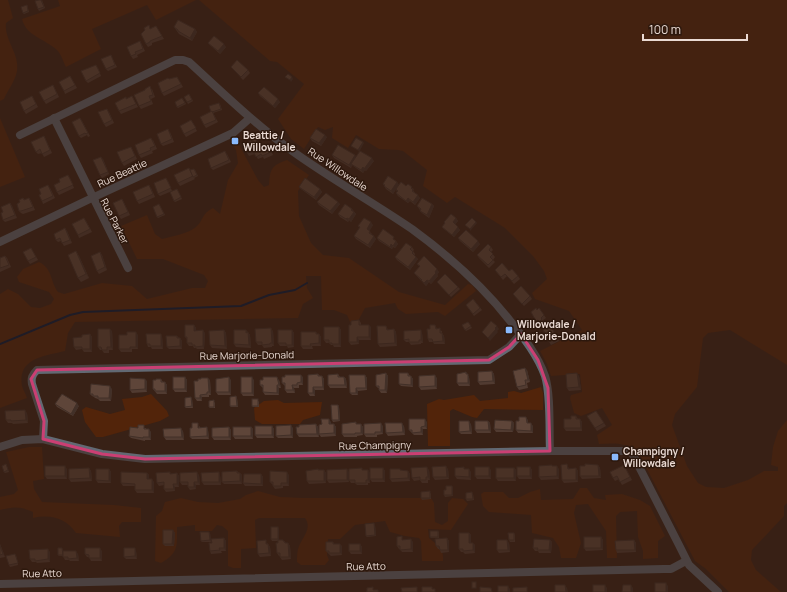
<svg xmlns="http://www.w3.org/2000/svg" width="787" height="592" font-family="Manrope,sans-serif">
	<style>
		.green { fill: #52240a }
		.lines { fill: none; stroke-linecap: round; stroke-linejoin: round }
		.stream { stroke: #00173b; stroke-width: 2 }
		.minor { stroke: #626973; stroke-width: 8 }
		.wall { fill: #513b31 }
		.shaded-wall { fill: #423028 }
		.building { fill: #5e4539; stroke: #423028 }
		.marked { fill: none; stroke: #ca3f73; stroke-width: 3; stroke-linejoin: round }
		.poi-dot { fill: #8abafc; stroke: #2d180d; stroke-width: 1.5 }
		.labels { text-anchor: middle; stroke-width: 3; stroke-linejoin: round; paint-order: stroke }
		.poi-label { font-size: 10px; font-weight: bold; fill: #eadad3; stroke: #2d180d; text-anchor: start }
		.street-label { font-size: 10px; fill: #eadad3; stroke: #2d180d }
	</style>
	<rect width="100%" height="100%" fill="#382116"/>
	<!-- green -->
	<g class="green">
		<path d="M0,0H8L13,18L6,23C4,40 20,54 17,71C15,82 8,89 4,99L0,101Z"/>
		<path d="M58,0H196L156,20L147,5L92,29L101,49L66,67C63,61 61,54 57,50C45,39 26,36 22,19L60,6Z"/>
		<path d="M199,0H787V365L730,330L708,333L703,338L697,387L675,414L672,425L687,466L698,483L706,487L724,488L748,480L764,471H778V467L771,465L773,447L778,431L787,420V503L784,506V516L752,550L751,560L756,570L781,592H729L706,569L695,561L638,452C626,442 613,443 599,444L597,435L612,425L602,408L581,416L574,413L570,398L571,395L582,392L580,374L551,376L547,364L540,351L582,330L569,311L535,299L532,293L547,279L544,271L533,256L505,228L455,197L447,203L423,186L427,170L403,151L398,150L379,149L356,135L348,148L332,138L333,127L325,130L318,127L304,149L291,139L278,119L304,84L277,62L270,61Z"/>
		<path d="M0,118L25,177L0,187Z"/>
		<path d="M236,139L258,180L264,187L269,185C270,170 271,165 287,160L309,175L298,191L299,216L311,243L323,255L349,258L399,292L445,305L468,284L472,285L476,291L445,316L438,312L406,314L398,309L395,303L365,308L358,321L350,322L347,315L334,310H322L321,276H306L307,288L313,298L303,304L298,318L75,322L68,333L65,351C45,356 17,358 22,386C23,390 26,394 27,398L0,408V294L8,289L18,294L31,307L40,308L51,304L54,299L49,292L19,282L17,277L23,269L39,262C53,269 50,281 58,292L64,294L102,283L132,286L147,299L192,288H205L208,281L204,275L163,259H137L121,226L147,215L155,234L162,239C173,236 187,234 196,227C204,220 201,214 213,208L220,214L228,180L238,163L236,150L231,142Z"/>
		<path d="M541,387L543,393V410L484,409L477,418L472,417L453,409L450,411V446H428L427,404L439,399L444,400L474,395L480,401L508,398V392L514,391L521,393Z"/>
		<path d="M151,394L167,411L169,416L160,421L103,437H96L85,422L82,410L86,407L110,414L125,410L122,399L142,397Z"/>
		<path d="M278,400L284,403L322,402L320,415L303,420L300,424H262L255,420L254,408L264,401Z"/>
		<path d="M29,447H42L44,479L33,481L34,489L42,502L114,505L141,508V522H122L119,526L120,537L76,533C66,518 50,514 33,518V512C19,506 14,507 0,510V497L14,494L18,490L6,452Z"/>
		<path d="M580,488H587L594,498L606,500L605,495L622,494L640,500L650,506L665,536L658,541V558L643,559V551L638,537L637,511L620,512L616,516L617,558H607L606,531L588,504L576,505L574,513L581,543L576,558H561L559,547L553,538L532,533L531,515L489,512L483,506L481,494L484,492H503L509,498H518L530,492L540,489L541,500L573,499Z"/>
		<path d="M258,491L280,497L303,498H431L434,503L435,522L442,525L448,521V503L452,498L463,499L468,504L451,530L428,529L429,538C438,546 444,548 443,561H422L421,541L419,538L405,536L390,532L385,521L355,525L340,539H328L327,555L329,560L325,565H301L297,562C297,558 297,553 298,549C301,538 313,529 305,518H259L255,520L256,548L241,549V568H233L228,566V531L222,526L217,525L212,531H195V525L177,527C177,545 179,553 161,563L155,561L156,516L162,511L165,502L181,498L198,502L218,503L240,499L246,495Z"/>
	</g>
	<g class="lines">
		<!-- stream -->
		<path class="stream" d="M0,344L70,315L83,312L241,306L269,295L295,290L307,283"/>
		<!-- minor -->
		<g class="minor">
			<path d="M54,118L128,268"/>
			<path d="M20,135L175,60H183L189,62C224,94 257,126 295,153C333,180 374,203 412,229C449,256 483,286 511,322C524,338 538,356 545,376C551,395 549,430 550,451"/>
			<path d="M0,242L92,198L233,133L250,118"/>
			<path d="M43,439L44,421L32,384C31,378 32,375 37,370L489,360L509,347L521,334"/>
			<path d="M0,447L22,440L43,439L102,454L145,459L550,451H631L679,545L689,565L718,592"/>
			<path d="M0,584L664,569H671L686,561"/>
		</g>
	</g>
	<!-- wall -->
	<g class="wall">
		<path d="M42,0L45,8L39,11L38,9Z"/>
		<path d="M27,5L29,12L24,14L23,13Z"/>
		<path d="M156,26L164,39L152,43V45L148,47L146,44L151,28Z"/>
		<path d="M174,27L195,29L197,32L192,41L179,34Z"/>
		<path d="M140,41L145,51L137,55L138,57L133,59L131,56Z"/>
		<path d="M208,43L226,47L220,54L210,45Z"/>
		<path d="M112,58L117,67L108,71L106,69Z"/>
		<path d="M231,67L248,70L250,73L243,80L233,69Z"/>
		<path d="M98,68L101,76L88,83L86,81Z"/>
		<path d="M70,76L77,88L65,94L64,91Z"/>
		<path d="M177,77L183,87L164,96L162,93L169,79Z"/>
		<path d="M53,85L59,97L46,104L44,101Z"/>
		<path d="M152,89L155,97L151,99L153,104L141,109L139,106Z"/>
		<path d="M258,93L280,102L275,108L260,96Z"/>
		<path d="M32,96L38,107L26,114L24,111Z"/>
		<path d="M132,96L138,107L121,114L119,111Z"/>
		<path d="M190,96L193,101L188,104L187,102Z"/>
		<path d="M183,99L186,104L178,108L177,107Z"/>
		<path d="M220,104L222,110L213,113L218,122L206,128L204,125L211,112Z"/>
		<path d="M109,112L114,123L106,127L104,124Z"/>
		<path d="M191,120L197,131L186,137L184,134Z"/>
		<path d="M82,121L90,136L88,137L87,135L81,138L79,136Z"/>
		<path d="M170,132L174,142L163,146L161,144Z"/>
		<path d="M44,136L52,153L44,157L42,153L38,154L36,152Z"/>
		<path d="M327,137L321,146L312,141L310,138Z"/>
		<path d="M255,138L260,147H269L273,155L264,159L263,157L258,159L255,154L249,156L247,153Z"/>
		<path d="M153,140L157,149L152,151L153,153L141,158L139,155Z"/>
		<path d="M131,147L137,159L124,166L122,163Z"/>
		<path d="M227,154L231,162L213,170L211,168Z"/>
		<path d="M332,155H355L356,157L374,161L366,171L365,170L363,173L352,165L351,168L334,158Z"/>
		<path d="M103,159L109,174L102,178L100,175Z"/>
		<path d="M191,170H195L198,176L194,178L195,179L180,186L178,183Z"/>
		<path d="M70,178L74,188L59,195L57,192L60,182Z"/>
		<path d="M168,181L172,191L160,196L158,194Z"/>
		<path d="M397,182L399,185L406,186L414,189L413,190L415,193L420,198L415,205L410,201L408,203L398,196L396,193L397,192L396,189L393,194L386,189L383,184Z"/>
		<path d="M299,187L320,189L322,192L316,200L301,189Z"/>
		<path d="M50,188L55,198L43,204L42,201L41,194Z"/>
		<path d="M151,188L155,197L139,204L137,201Z"/>
		<path d="M177,189L182,199L175,202L174,201Z"/>
		<path d="M23,198L25,200L29,198L31,201L35,210L23,214L21,213L19,211L20,202Z"/>
		<path d="M122,199L130,215L121,219L119,216Z"/>
		<path d="M317,202L340,204L332,214L319,205Z"/>
		<path d="M10,203L12,206L17,218L5,222L3,220V212Z"/>
		<path d="M432,204L434,206L429,218L422,213L420,211V210L417,206Z"/>
		<path d="M160,206L165,215L158,218L157,217Z"/>
		<path d="M352,209L356,214L351,222L349,220L348,222L340,217L338,214Z"/>
		<path d="M456,218L458,221L455,224L460,230L454,237L444,229L442,227L445,223L444,222Z"/>
		<path d="M86,221L92,232L79,238L78,235Z"/>
		<path d="M373,225L369,231L372,234V235L376,239L370,248L356,239L354,236L360,228L358,226Z"/>
		<path d="M67,231L72,243L64,246L61,241L58,242L56,240Z"/>
		<path d="M377,238L396,240V241L398,244L395,248L393,247L392,249L379,241Z"/>
		<path d="M458,238L480,244L473,252L460,241Z"/>
		<path d="M412,247L414,250L413,251L415,254L414,256L418,259L410,270L397,260L395,257Z"/>
		<path d="M491,247L493,250L491,252L495,257L493,260L495,262L489,268L479,258L477,255Z"/>
		<path d="M31,248L38,260L30,264L28,261Z"/>
		<path d="M76,251L79,256L89,278L81,282L78,278Z"/>
		<path d="M100,252L102,255L107,270L99,274L97,271Z"/>
		<path d="M5,256L7,258L11,267L0,272V258Z"/>
		<path d="M417,264L439,272L437,275L438,276L431,284L429,282L426,286L414,273L420,267Z"/>
		<path d="M495,270L509,271L518,276L520,279L514,284L507,276L503,280Z"/>
		<path d="M437,282L458,287L460,289L451,297Z"/>
		<path d="M513,294L530,296L532,299L524,306Z"/>
		<path d="M473,299L482,310L474,316L466,305Z"/>
		<path d="M539,308L546,318L543,320L544,322L541,324L540,322L538,324L536,321L537,310Z"/>
		<path d="M359,320L361,323V325L371,327V340H359V344L351,345L349,342L351,325Z"/>
		<path d="M468,322L472,328L466,331L462,325Z"/>
		<path d="M549,322L559,341L551,345L548,340L546,341L542,334L545,333Z"/>
		<path d="M194,325L196,328V331L205,333L204,349H197L196,348H194L193,346H189L187,343V339L185,337Z"/>
		<path d="M435,325L437,329L442,331V333L444,336L445,344H434L433,342H429L428,339L430,329Z"/>
		<path d="M386,326L388,330L394,329L396,332L397,346L380,347L378,344Z"/>
		<path d="M339,327L341,330V347H334L333,345H331L329,343H326L324,340Z"/>
		<path d="M224,330L226,333L227,349L212,348L210,345Z"/>
		<path d="M246,330L250,335L251,348L236,347L234,344Z"/>
		<path d="M292,330L294,333V347L288,348L287,346H280L278,343Z"/>
		<path d="M112,331L113,350H109V353H104L102,350H100L98,347Z"/>
		<path d="M273,331L274,346H272V347L264,348L262,345H258L256,342Z"/>
		<path d="M316,332L317,334H319L321,337V346H312L313,349H303L301,346Z"/>
		<path d="M422,333L423,343H421V344L411,345L409,342H406L404,340Z"/>
		<path d="M90,334L92,337V352H84L82,349L76,350L74,347L82,337Z"/>
		<path d="M127,335H138V349H132V352H121L119,349Z"/>
		<path d="M162,336L163,349H152L151,347H148L147,344Z"/>
		<path d="M177,336L179,338H180L182,341V349H169L167,347Z"/>
		<path d="M527,370L530,382L527,383L528,388L519,390L517,387Z"/>
		<path d="M492,371L494,374L495,384L480,385L478,382Z"/>
		<path d="M466,372L469,377L470,386H459L457,383Z"/>
		<path d="M386,373L388,376L387,393H381L379,390V388H378L376,386Z"/>
		<path d="M408,373L410,376H411L413,379V387L401,386L399,384Z"/>
		<path d="M318,374L320,376H322L324,379V390H315V396H310L308,393Z"/>
		<path d="M338,374L340,377H344L346,379L347,388H330L328,385Z"/>
		<path d="M365,375L367,378V390L358,391V395H352L350,393Z"/>
		<path d="M579,376L581,390L569,391L567,388Z"/>
		<path d="M185,377L187,380V392H175L173,389Z"/>
		<path d="M303,377V385H299V388H294L295,393H287L285,390V386L282,383Z"/>
		<path d="M437,378V389L421,390L419,387Z"/>
		<path d="M161,379L163,382H165L167,385V394H157L153,389L156,380Z"/>
		<path d="M210,380L211,395H209V397H202V401H197L195,398Z"/>
		<path d="M231,380V395H218L216,392Z"/>
		<path d="M254,380V396H243L241,393Z"/>
		<path d="M279,380L281,388H279V395H265L263,392V388L260,385Z"/>
		<path d="M147,381V392L132,393L130,390Z"/>
		<path d="M112,389L111,401H100L98,399L95,398L94,397L92,396L90,394Z"/>
		<path d="M236,396L237,398L238,407H231L230,406Z"/>
		<path d="M192,399L193,408H186L185,407Z"/>
		<path d="M259,401V407H253L252,406Z"/>
		<path d="M215,402V408H210L209,407Z"/>
		<path d="M55,404L79,406L73,416L57,407Z"/>
		<path d="M338,405L339,406L340,421L333,422L332,420Z"/>
		<path d="M596,411L606,426L597,431L587,416Z"/>
		<path d="M27,413L28,423L13,424L12,423H8L6,420Z"/>
		<path d="M576,416L578,419H580L582,422V431H566L564,428L571,419Z"/>
		<path d="M528,420V423L533,426V433H518L516,430Z"/>
		<path d="M488,421L490,423L491,433H477L475,430Z"/>
		<path d="M512,421L514,423L513,432H496L494,429Z"/>
		<path d="M331,422V424H334L336,427V436L321,437L319,434L322,424Z"/>
		<path d="M427,422V429H423V435H414L409,430Z"/>
		<path d="M316,424L318,427L319,437H299L297,434L299,427Z"/>
		<path d="M361,424L363,427V435L357,436V437H344L342,434Z"/>
		<path d="M471,424L472,434H461L459,432Z"/>
		<path d="M200,426V428L208,430L209,439H192L190,437Z"/>
		<path d="M272,426L274,429V438H257L255,435Z"/>
		<path d="M383,426V434L377,435V437H366L364,434Z"/>
		<path d="M404,426L405,435L388,436L386,433Z"/>
		<path d="M229,427L231,430V440H214L212,437Z"/>
		<path d="M251,427L253,429V439H235L233,436Z"/>
		<path d="M138,428H146V429L151,432V440H145V441L131,438L129,436Z"/>
		<path d="M293,428V438H278L276,436Z"/>
		<path d="M183,431L184,440H166L164,437Z"/>
		<path d="M6,464L9,472L5,473L4,472Z"/>
		<path d="M598,465L600,468L601,478L582,479L580,476Z"/>
		<path d="M624,465L632,480L622,485L619,479L615,481L613,478Z"/>
		<path d="M530,467L532,470V479H519L517,476Z"/>
		<path d="M569,467V469L576,468L578,471V482L564,483L562,480Z"/>
		<path d="M89,468L91,471L92,481L71,482L69,479Z"/>
		<path d="M383,468L385,471V482H372L370,479Z"/>
		<path d="M514,468L516,470V481H498L496,478Z"/>
		<path d="M67,469V479H47L45,476Z"/>
		<path d="M109,469L111,472V483H98L96,480Z"/>
		<path d="M318,469L319,470H324L326,473V483L309,484L307,481Z"/>
		<path d="M448,469L449,479L435,480L433,477Z"/>
		<path d="M465,469L471,472V480L457,479L455,476Z"/>
		<path d="M559,469V479L541,480L539,477Z"/>
		<path d="M363,470H368L370,473V483H368V485H357L355,483H351L349,480Z"/>
		<path d="M401,470L408,471L410,474V481L392,482L390,479Z"/>
		<path d="M429,470L430,480H428V483H422L420,480L414,481L412,478Z"/>
		<path d="M491,470V479H477L475,476Z"/>
		<path d="M237,471L242,475V484H224L222,482Z"/>
		<path d="M349,472V482L329,483L327,480Z"/>
		<path d="M147,473L149,475V479L154,482V493H137L135,490V486H123L121,483Z"/>
		<path d="M177,473L179,476V487H175V491L166,492L164,489V485L159,486L157,483L171,474Z"/>
		<path d="M261,474L263,477V486H245L243,483Z"/>
		<path d="M199,475L200,485H196V489L190,490L188,487V485H182L180,482Z"/>
		<path d="M220,475L221,485H204L202,482Z"/>
		<path d="M289,475V486H283V488L275,489L273,486V485L270,482Z"/>
		<path d="M453,487V496L445,497L444,495L446,490Z"/>
		<path d="M431,493V499L422,500L421,498Z"/>
		<path d="M473,494L474,500L467,501L466,499Z"/>
		<path d="M375,525L376,536L367,537L366,536Z"/>
		<path d="M279,528V540L284,541L286,543H288L290,546L291,559L282,560L280,557V556H279L277,553L278,541H272L271,539Z"/>
		<path d="M173,530L175,533L174,546H165L163,544Z"/>
		<path d="M438,531L439,532V538H431L430,537Z"/>
		<path d="M210,533L211,542H202L201,541Z"/>
		<path d="M469,533L471,535V543L475,545V553L465,554L463,552H461L459,549Z"/>
		<path d="M514,533L515,535V542H510L509,540Z"/>
		<path d="M601,537L603,540V550L586,551L584,548Z"/>
		<path d="M224,538L226,541V551H221L222,553L211,554L210,551L212,543Z"/>
		<path d="M447,538L449,541V552L441,553L440,550L439,549H438L436,546Z"/>
		<path d="M404,540L413,542V552H402L400,549H399L397,546Z"/>
		<path d="M550,540L552,542L551,553H539L538,551H535L533,548Z"/>
		<path d="M634,540L636,543V552L617,553L616,550Z"/>
		<path d="M333,542L334,544L342,546V555L331,556L326,551Z"/>
		<path d="M267,543L268,544L270,547L271,556L260,557L258,554Z"/>
		<path d="M509,543L510,552L499,553L497,550Z"/>
		<path d="M0,544L5,557L0,558Z"/>
		<path d="M360,544L362,547V554H351L349,551Z"/>
		<path d="M63,549V551L78,554L79,561H70L69,560H65L63,556H59L58,555Z"/>
		<path d="M102,551V561H91L89,557H87L85,554Z"/>
		<path d="M136,551L137,559H126L124,557Z"/>
		<path d="M50,552V562L37,563L36,562H32L30,559Z"/>
		<path d="M16,555L18,565L10,567L9,565Z"/>
	</g>
	<!-- shaded-wall -->
	<g class="shaded-wall">
		<path d="M195,29L197,32L192,41L190,38Z"/>
		<path d="M224,44L226,47L220,54L218,51Z"/>
		<path d="M292,77L293,79L291,82L290,80Z"/>
		<path d="M278,99L280,102L275,108L273,106Z"/>
		<path d="M325,135L327,137L321,146L319,143Z"/>
		<path d="M363,142L364,143L359,152L358,150Z"/>
		<path d="M355,155L357,158L351,164L352,165L351,168L349,165Z"/>
		<path d="M101,157L103,159L109,174L108,172Z"/>
		<path d="M372,158L374,161L366,171L364,169Z"/>
		<path d="M363,167L365,170L363,173L361,170Z"/>
		<path d="M397,182L399,185L393,194L391,191Z"/>
		<path d="M320,189L322,192L316,200L314,197Z"/>
		<path d="M418,195L420,198L415,205L413,202Z"/>
		<path d="M408,198L410,201L408,203L406,201Z"/>
		<path d="M338,202L340,204L332,214L330,211Z"/>
		<path d="M10,203L12,206L17,218L15,215Z"/>
		<path d="M432,204L434,206L429,218L427,215Z"/>
		<path d="M352,209L356,214L351,222L349,219Z"/>
		<path d="M347,218L349,220L348,222L346,219Z"/>
		<path d="M456,218L458,221L455,225L453,222Z"/>
		<path d="M371,222L373,225L369,232L367,229Z"/>
		<path d="M476,222L477,223L470,231V229Z"/>
		<path d="M458,227L460,230L454,237L452,235Z"/>
		<path d="M65,228L67,231L72,243L70,240Z"/>
		<path d="M374,236L376,239L370,248L368,245Z"/>
		<path d="M396,241L398,244L395,248L393,246Z"/>
		<path d="M478,241L480,244L473,252L471,249Z"/>
		<path d="M391,244L393,247L392,249L390,247Z"/>
		<path d="M76,251L79,256L89,278L86,274Z"/>
		<path d="M100,252L102,255L107,270L105,267Z"/>
		<path d="M416,257L418,259L410,270L408,267Z"/>
		<path d="M437,269L439,272L437,275L438,276L431,284L429,281Z"/>
		<path d="M427,280L429,282L426,286L424,283Z"/>
		<path d="M194,325L196,328V333L194,331Z"/>
		<path d="M369,325L371,327V340L369,337Z"/>
		<path d="M497,326L499,329L497,331L498,332L490,341L488,338Z"/>
		<path d="M339,327L341,330V347L339,344Z"/>
		<path d="M271,328L273,331L274,346L272,343Z"/>
		<path d="M110,329L112,331L113,350L111,347Z"/>
		<path d="M394,329L396,332L397,346L395,343Z"/>
		<path d="M203,330L205,333L204,349L203,346Z"/>
		<path d="M224,330L226,333L227,349L225,346Z"/>
		<path d="M246,330L250,335L251,348L249,345Z"/>
		<path d="M292,330L294,333V347L292,345Z"/>
		<path d="M421,330L422,333L423,343L421,340Z"/>
		<path d="M136,332L138,335V349L136,347Z"/>
		<path d="M442,333L444,336L445,344L443,341Z"/>
		<path d="M90,334L92,337V352L90,349Z"/>
		<path d="M161,334L162,336L163,349L161,346Z"/>
		<path d="M319,334L321,337V346L319,343Z"/>
		<path d="M357,337L359,340V344L357,342Z"/>
		<path d="M180,338L182,341V349L180,346Z"/>
		<path d="M525,368L527,370L530,382L528,380Z"/>
		<path d="M492,371L494,374L495,384L493,381Z"/>
		<path d="M466,372L469,377L470,386L468,383Z"/>
		<path d="M386,373L388,376L387,393L385,390Z"/>
		<path d="M577,373L579,376L581,390L579,387Z"/>
		<path d="M301,375L303,377V385L301,382Z"/>
		<path d="M365,375L367,378V390L366,388Z"/>
		<path d="M435,375L437,378V389L435,386Z"/>
		<path d="M322,376L324,379V390L323,387Z"/>
		<path d="M411,376L413,379V387L411,385Z"/>
		<path d="M185,377L187,380V392L185,389Z"/>
		<path d="M229,377L231,380V395L229,392Z"/>
		<path d="M252,377L254,380V396L252,393Z"/>
		<path d="M277,377L279,380L281,388L279,385Z"/>
		<path d="M344,377L346,379L347,388L345,385Z"/>
		<path d="M208,378L210,380L211,395L209,392Z"/>
		<path d="M145,379L147,381V392L145,389Z"/>
		<path d="M165,382L167,385V394L165,391Z"/>
		<path d="M277,385L279,388V395L277,393Z"/>
		<path d="M292,385L294,388L295,393L293,390Z"/>
		<path d="M110,386L112,389L111,401L109,398Z"/>
		<path d="M313,387L315,390V396L313,393Z"/>
		<path d="M356,388L358,391V395L356,393Z"/>
		<path d="M200,395L202,397V401L200,398Z"/>
		<path d="M236,396L237,398L238,407L237,406Z"/>
		<path d="M191,397L192,399L193,408L192,406Z"/>
		<path d="M77,403L79,406L73,416L71,414Z"/>
		<path d="M338,405L339,406L340,421L339,420Z"/>
		<path d="M25,410L27,413L28,423L26,420Z"/>
		<path d="M526,417L528,420V426L527,423Z"/>
		<path d="M329,419L331,422V427L329,424Z"/>
		<path d="M425,419L427,422V429L425,426Z"/>
		<path d="M580,419L582,422V431L581,428Z"/>
		<path d="M469,421L471,424L472,434L470,431Z"/>
		<path d="M488,421L490,423L491,433L489,430Z"/>
		<path d="M512,421L514,423L513,432L511,430Z"/>
		<path d="M381,423L383,426V434L381,432Z"/>
		<path d="M402,423L404,426L405,435L403,432Z"/>
		<path d="M531,423L533,426V433L531,431Z"/>
		<path d="M316,424L318,427L319,437L317,434Z"/>
		<path d="M334,424L336,427V436L334,433Z"/>
		<path d="M361,424L363,427V435L361,433Z"/>
		<path d="M291,425L293,428V438L291,435Z"/>
		<path d="M272,426L274,429V438L272,435Z"/>
		<path d="M207,427L208,430L209,439L207,436Z"/>
		<path d="M229,427L231,430V440L229,437Z"/>
		<path d="M251,427L253,429V439L251,436Z"/>
		<path d="M421,427L423,429V435L421,432Z"/>
		<path d="M181,428L183,431L184,440L182,437Z"/>
		<path d="M149,429L151,432V440L149,437Z"/>
		<path d="M598,465L600,468L601,478L599,476Z"/>
		<path d="M65,466L67,469V479L65,476Z"/>
		<path d="M446,466L448,469L449,479L447,477Z"/>
		<path d="M557,466L559,469V479L557,476Z"/>
		<path d="M427,467L429,470L430,480L428,477Z"/>
		<path d="M489,467L491,470V479L489,476Z"/>
		<path d="M530,467L532,470V479L530,476Z"/>
		<path d="M89,468L91,471L92,481L90,478Z"/>
		<path d="M383,468L385,471V482L383,479Z"/>
		<path d="M514,468L516,470V481L514,478Z"/>
		<path d="M576,468L578,471V482L576,480Z"/>
		<path d="M109,469L111,472V483L109,481Z"/>
		<path d="M347,469L349,472V482L347,480Z"/>
		<path d="M469,469L471,472V480L469,477Z"/>
		<path d="M324,470L326,473V483L324,481Z"/>
		<path d="M368,470L370,473V483L368,480Z"/>
		<path d="M408,471L410,474V481L408,478Z"/>
		<path d="M197,472L199,475L200,485L198,482Z"/>
		<path d="M219,472L220,475L221,485L219,482Z"/>
		<path d="M287,472L289,475V486L287,483Z"/>
		<path d="M147,473L149,475V482L147,479Z"/>
		<path d="M177,473L179,476V487L177,484Z"/>
		<path d="M240,473L242,475V484L240,481Z"/>
		<path d="M261,474L263,477V486L261,484Z"/>
		<path d="M152,479L154,482V493L152,490Z"/>
		<path d="M194,482L196,485V489L194,487Z"/>
		<path d="M173,484L175,487V491L174,489Z"/>
		<path d="M452,486L453,487V496L452,495Z"/>
		<path d="M374,523L375,525L376,536L375,535Z"/>
		<path d="M278,527L279,528V541L278,539Z"/>
		<path d="M173,530L175,533L174,546L172,544Z"/>
		<path d="M209,532L210,533L211,542L210,540Z"/>
		<path d="M469,533L471,535V545L469,543Z"/>
		<path d="M601,537L603,540V550L601,548Z"/>
		<path d="M224,538L226,541V551L224,548Z"/>
		<path d="M447,538L449,541V552L448,550Z"/>
		<path d="M411,539L413,542V552L411,549Z"/>
		<path d="M507,540L509,543L510,552L508,550Z"/>
		<path d="M550,540L552,542L551,553L549,550Z"/>
		<path d="M634,540L636,543V552L635,550Z"/>
		<path d="M288,543L290,546L291,559L289,557Z"/>
		<path d="M473,543L475,545V553L473,550Z"/>
		<path d="M0,544L5,557L3,554L0,546Z"/>
		<path d="M268,544L270,547L271,556L269,553Z"/>
		<path d="M340,544L342,546V555L340,553Z"/>
		<path d="M360,544L362,547V554L360,551Z"/>
		<path d="M100,548L102,551V561L100,558Z"/>
		<path d="M135,548L136,551L137,559L135,556Z"/>
		<path d="M48,549L50,552V562L48,559Z"/>
		<path d="M76,551L78,554L79,561L77,558Z"/>
		<path d="M666,583L668,586V592H666Z"/>
		<path d="M565,585L567,588L568,592H566Z"/>
		<path d="M605,585L607,588V592H605Z"/>
		<path d="M631,585L633,588V592H631Z"/>
		<path d="M508,586L510,589V592H508Z"/>
	</g>
	<!-- building -->
	<g class="building">
		<path d="M39,0H41L44,7L38,9L35,1Z"/>
		<path d="M27,5L28,11L23,13L21,7Z"/>
		<path d="M178,20L195,29L190,38L178,31V30L174,27Z"/>
		<path d="M149,25L150,29L156,26L162,36L150,41V42L146,44L141,34L145,30L144,28Z"/>
		<path d="M214,36L224,44L218,51L208,43Z"/>
		<path d="M140,41L143,49L135,52L136,54L131,56L127,47Z"/>
		<path d="M111,55L115,65L106,69L101,59Z"/>
		<path d="M237,60L248,70L241,77L231,67Z"/>
		<path d="M96,65L100,73L86,81L81,71Z"/>
		<path d="M288,74L292,77L290,80L285,77Z"/>
		<path d="M70,76L75,85L64,91L59,82Z"/>
		<path d="M177,77L181,84L162,93L158,83L168,78L169,79Z"/>
		<path d="M53,85L57,94L44,101L39,92Z"/>
		<path d="M150,86L153,95L149,96L151,101L139,106L134,95L145,90V89Z"/>
		<path d="M264,87L278,99L273,106L258,93Z"/>
		<path d="M189,94L192,100L187,102L184,97Z"/>
		<path d="M32,96L36,104L24,111L20,102Z"/>
		<path d="M132,96L136,104L119,111L115,103L126,97V99Z"/>
		<path d="M182,98L185,103L177,107L175,102Z"/>
		<path d="M219,103L221,109L212,112V111L211,112L209,106Z"/>
		<path d="M107,109L112,120L104,124L98,112Z"/>
		<path d="M212,111L216,120L204,125L200,117Z"/>
		<path d="M80,118L88,133L86,134L85,133L79,136L72,122Z"/>
		<path d="M191,120L196,128L184,134L180,126Z"/>
		<path d="M168,129L172,139L161,144L157,134Z"/>
		<path d="M316,129L325,135L319,143L310,138Z"/>
		<path d="M44,136L50,150L42,154L40,149L36,152L31,142Z"/>
		<path d="M151,138L155,146L150,148L151,150L139,155L135,145Z"/>
		<path d="M255,138L260,148L267,144L271,152L262,156L261,154L256,157L253,151L247,153L243,145Z"/>
		<path d="M356,138L363,142L358,150L351,146Z"/>
		<path d="M338,145L355,155L349,165L332,155Z"/>
		<path d="M131,147L135,156L122,163L117,152Z"/>
		<path d="M225,151L229,160L211,168L208,159Z"/>
		<path d="M360,151L372,158L364,169L363,167L361,170L351,164Z"/>
		<path d="M101,157L108,172L100,175L93,160Z"/>
		<path d="M189,168L193,176L178,183L174,175Z"/>
		<path d="M194,169L197,175L193,177L190,170Z"/>
		<path d="M68,175L73,185L57,192L54,185L60,182L59,179Z"/>
		<path d="M388,176L397,182L391,191L384,186L385,185L383,184Z"/>
		<path d="M166,178L171,188L158,194L154,183Z"/>
		<path d="M305,178L320,189L314,197L299,187Z"/>
		<path d="M401,182L406,186L408,184L412,187L411,188L413,190L412,191L418,195L413,202L408,198L406,201L396,193L398,191L396,189Z"/>
		<path d="M48,185L53,196L42,201L39,195L41,194L39,189Z"/>
		<path d="M149,185L153,194L137,201L133,192Z"/>
		<path d="M177,189L181,197L174,201L170,192Z"/>
		<path d="M326,193L338,202L330,211L317,202Z"/>
		<path d="M23,198L24,200L29,198L33,207L21,211H19L17,204L20,202L19,200Z"/>
		<path d="M422,198L432,204L427,215L420,211L421,209L417,206Z"/>
		<path d="M122,199L128,212L119,216L113,203Z"/>
		<path d="M10,203L15,215L3,220L1,213L3,212L1,207Z"/>
		<path d="M159,204L164,214L157,217L153,207Z"/>
		<path d="M345,204L352,209L351,210L354,212L349,219L347,218L346,219L338,214Z"/>
		<path d="M451,214L456,218L453,222L458,227L452,235L442,227L445,223L444,222Z"/>
		<path d="M84,218L90,229L78,235L72,224Z"/>
		<path d="M364,218L371,222L367,229L370,231L369,233L374,236L368,245L354,236L360,227L358,226Z"/>
		<path d="M472,218L476,222L470,229L465,225Z"/>
		<path d="M65,228L70,240L62,243L60,238L56,240L54,234Z"/>
		<path d="M383,229L394,237L393,239L396,241L393,246L391,244L390,247L377,238Z"/>
		<path d="M466,230L478,241L471,249L458,238Z"/>
		<path d="M406,243L412,247L410,249L413,252L412,253L416,257L408,267L395,257Z"/>
		<path d="M488,244L491,247L489,250L493,254L490,257L493,260L488,265L477,255Z"/>
		<path d="M31,248L36,257L28,261L23,252Z"/>
		<path d="M76,251L86,274L78,278L68,255Z"/>
		<path d="M100,252L105,267L97,271L91,256Z"/>
		<path d="M5,256L9,265L0,268V258Z"/>
		<path d="M424,256L437,269L435,272L436,273L429,281L427,280L424,283L421,280H422L414,273L420,266L417,264Z"/>
		<path d="M502,263L509,271L512,269L518,276L512,281L505,274L501,277L495,270Z"/>
		<path d="M445,274L458,287L449,295L437,282Z"/>
		<path d="M521,286L530,296L522,304L513,294Z"/>
		<path d="M473,299L480,308L473,314L466,305Z"/>
		<path d="M536,308L537,310L539,308L544,315L541,318L542,319L539,322L538,320L536,321L531,312Z"/>
		<path d="M359,320V325H369V337H357V342H349V325H351V321Z"/>
		<path d="M491,321L497,326L495,328L496,329L488,338L482,332Z"/>
		<path d="M468,322L471,326L465,330L462,325Z"/>
		<path d="M549,322L557,338L549,342L546,337L544,338L542,334L545,333L541,327Z"/>
		<path d="M185,325H194V331L203,330V346L195,347V345H192V343H187V337H185Z"/>
		<path d="M430,325H435L436,329L440,328V333H442L443,341L433,342L432,339H428L427,329H430Z"/>
		<path d="M377,326H386L387,330L394,329L395,343L378,344Z"/>
		<path d="M324,327H339V344H332V343H329V340H324Z"/>
		<path d="M271,328L272,343H270V344L262,345V342H256L255,329Z"/>
		<path d="M98,329H110L111,347H107V350H102L101,347H98Z"/>
		<path d="M224,330L225,346L210,345L209,331Z"/>
		<path d="M234,330H246V333L248,332L249,345L234,344Z"/>
		<path d="M278,330H292V345H286V343H278Z"/>
		<path d="M421,330V340H419V342H409V339L404,340V331Z"/>
		<path d="M127,332H136V347H130V349H119V335H127Z"/>
		<path d="M301,332H316V334H319V343L310,344L311,346H301Z"/>
		<path d="M90,334V349H82V347H74L73,338L82,337V335Z"/>
		<path d="M146,334H161V346H150V344H147Z"/>
		<path d="M166,336H177V338H180V346L167,347Z"/>
		<path d="M525,368L528,380H525L526,385L517,387L513,371Z"/>
		<path d="M492,371L493,381L478,382V372Z"/>
		<path d="M466,372V374H468V383H457V374Z"/>
		<path d="M386,373L385,390H379V386H376V375Z"/>
		<path d="M399,373H408V376H411V385L399,384Z"/>
		<path d="M577,373L579,387L567,388L566,374Z"/>
		<path d="M318,374V376H322L323,387H313V393H308V375Z"/>
		<path d="M338,374V377H344L345,385H328V375Z"/>
		<path d="M285,375H301V382L297,383V385H292L293,390H285V383H282V377H285Z"/>
		<path d="M349,375H365L366,388H356V393H350Z"/>
		<path d="M435,375V386L419,387V376Z"/>
		<rect x="173" y="377" width="12" height="12"/>
		<path d="M229,377V392H216V379Z"/>
		<rect x="241" y="377" width="11" height="16"/>
		<path d="M263,377H277L279,385H277V393L263,392V385H260V380H263Z"/>
		<path d="M130,378L145,379V389L130,390Z"/>
		<path d="M201,378H208L209,392H207V394L200,395V398H195L194,381H198V379H201Z"/>
		<path d="M156,379H161V382H165V391H155V389H153V380H156Z"/>
		<path d="M91,384L110,386L109,398H98V396H93V394H90Z"/>
		<path d="M62,394L77,403L71,414L55,404Z"/>
		<path d="M236,396L237,406H230V397Z"/>
		<path d="M191,397L192,406L185,407V398Z"/>
		<rect x="252" y="399" width="6" height="7"/>
		<path d="M214,400V407H209V401Z"/>
		<path d="M331,405H338L339,420H332Z"/>
		<path d="M25,410L26,420L11,421V420H6L5,411Z"/>
		<path d="M596,411L604,423L595,428L587,416Z"/>
		<path d="M571,416H576V419H580L581,428H564V419H571Z"/>
		<path d="M519,417H526L527,423H531V431L516,430V421H519Z"/>
		<path d="M321,419H329V424H334V433L319,434V425L322,424Z"/>
		<path d="M409,419H425V426L421,427V432L412,433V430H409Z"/>
		<path d="M495,420L512,421L511,430L494,429Z"/>
		<path d="M459,421H469L470,431L459,432Z"/>
		<path d="M475,421H488L489,430H475Z"/>
		<path d="M356,422V424H361V433H355V434H342V424Z"/>
		<path d="M192,423H198V428L207,427V436L190,437V428H192Z"/>
		<path d="M381,423V432H375V434H364V424Z"/>
		<path d="M385,423H402L403,432L386,433Z"/>
		<path d="M316,424L317,434H297L296,427H299V425Z"/>
		<path d="M138,425H144V429H149V437H143V438L129,436L130,427L138,428Z"/>
		<path d="M291,425V435L276,436V426Z"/>
		<rect x="255" y="426" width="17" height="9"/>
		<path d="M229,427V437H212V428Z"/>
		<rect x="233" y="427" width="18" height="9"/>
		<path d="M181,428L182,437H164L163,429Z"/>
		<path d="M6,464L8,470L4,472L2,466Z"/>
		<path d="M567,464L568,469L576,468V480H562L561,465Z"/>
		<path d="M585,464L598,465L599,476H580V466H585Z"/>
		<path d="M552,465V466H557V476L539,477V466Z"/>
		<path d="M624,465L630,477L620,482L617,476L613,478L610,472Z"/>
		<rect x="45" y="466" width="20" height="10"/>
		<path d="M446,466L447,477H433L432,467Z"/>
		<path d="M427,467L428,477H426V480H420V477L412,478L411,468Z"/>
		<path d="M464,467V469H469V477L455,476V468Z"/>
		<rect x="475" y="467" width="14" height="9"/>
		<rect x="517" y="467" width="13" height="9"/>
		<path d="M89,468L90,478L69,479V469Z"/>
		<path d="M362,468V470H368V480H366V483H355V480H349V469Z"/>
		<rect x="370" y="468" width="13" height="11"/>
		<rect x="496" y="468" width="18" height="10"/>
		<path d="M96,469H109V481L96,480Z"/>
		<path d="M318,469V470H324V481H307L306,471Z"/>
		<path d="M347,469V480H327V470Z"/>
		<path d="M390,469H400V470L408,471V478L390,479Z"/>
		<path d="M237,471V473H240V481L222,482V472Z"/>
		<path d="M270,471L287,472V483H281V486H273V482H270Z"/>
		<path d="M121,472L147,473V479H152V490H135V484L121,483Z"/>
		<path d="M170,472V474L177,473V484H173L174,489H164V482L157,483L156,473Z"/>
		<path d="M197,472L198,482H194V487H188V482H180V473Z"/>
		<path d="M219,472V482H202L201,473Z"/>
		<path d="M244,474H261V484L243,483Z"/>
		<path d="M446,486H452V495H444V490H446Z"/>
		<path d="M430,491V498H421V492Z"/>
		<path d="M472,492L473,499H466V493Z"/>
		<path d="M374,523L375,535L366,536L365,524Z"/>
		<rect x="271" y="527" width="7" height="12"/>
		<path d="M163,530H173L172,544H163Z"/>
		<rect x="430" y="531" width="8" height="6"/>
		<path d="M200,532H209L210,540L201,541Z"/>
		<path d="M459,533H469V543H473V550L463,551V549H459Z"/>
		<path d="M508,533H514V540H509Z"/>
		<path d="M402,536V540L411,539V549L400,550V546H397V537Z"/>
		<rect x="584" y="537" width="17" height="11"/>
		<path d="M224,538V548H219L220,550L210,551L209,543H212L211,539Z"/>
		<path d="M447,538L448,550H440L439,546H436L435,539Z"/>
		<path d="M534,539L550,540L549,550H537L538,548H533Z"/>
		<path d="M266,540V544H268L269,553L258,554L257,541Z"/>
		<path d="M278,540H283V541H284L285,543H288L289,557H280V553H277L276,543H278Z"/>
		<path d="M497,540H507L508,550H497Z"/>
		<path d="M634,540L635,550H616L615,541Z"/>
		<path d="M326,542H333V544H340V553H329V551H326Z"/>
		<rect x="349" y="544" width="11" height="7"/>
		<path d="M0,546L3,554L0,555Z"/>
		<path d="M58,548H62L63,555H58Z"/>
		<path d="M85,548H100V558H89V555L85,554Z"/>
		<path d="M124,548H135V556L124,557Z"/>
		<path d="M48,549V559L35,561V559H30L29,550Z"/>
		<path d="M63,551H76L77,558L68,559V557H63Z"/>
		<path d="M15,554L18,563L9,565L6,556Z"/>
		<rect x="472" y="582" width="4" height="6"/>
		<rect x="655" y="583" width="11" height="9"/>
		<path d="M555,585H565L566,592H555Z"/>
		<rect x="593" y="585" width="12" height="7"/>
		<path d="M623,585H631V592H622Z"/>
		<rect x="498" y="586" width="10" height="6"/>
		<path d="M373,587V590H378V592H366H367V588Z"/>
		<path d="M417,587V592H402L401,588Z"/>
		<path d="M422,587H432V589H435V592H422Z"/>
		<path d="M480,587L491,588L492,592H480Z"/>
		<path d="M527,587V592H513V588Z"/>
	</g>
	<!-- marked area -->
	<path d="M0 0H787V592H0ZM521,334L538,360L548,388L550,451L145,459L102,454L43,439L44,421L31,379L37,370L489,360L509,347Z" fill="#382116" fill-opacity=".55" fill-rule="evenodd"/>
	<path class="marked" d="M521,334L538,360L548,388L550,451L145,459L102,454L43,439L44,421L31,379L37,370L489,360L509,347Z"/>
	<!-- markers -->
	<g class="poi-dot">
		<rect x="231" y="137" width="8" height="8" rx="2"/>
		<rect x="505" y="326" width="8" height="8" rx="2"/>
		<rect x="611" y="453" width="8" height="8" rx="2"/>
	</g>
	<g class="labels">
		<!-- poi labels -->
		<g class="poi-label">
			<text x="243" y="139">Beattie /<tspan x="243" dy="12">Willowdale</tspan></text>
			<text x="517" y="328">Willowdale /<tspan x="517" dy="12">Marjorie-Donald</tspan></text>
			<text x="623" y="455">Champigny /<tspan x="623" dy="12">Willowdale</tspan></text>
		</g>
		<!-- street labels -->
		<g class="street-label">
			<text transform="translate(338 169) rotate(34)" y="4">Rue Willowdale</text>
			<text transform="translate(122 173) rotate(-25)" y="4">Rue Beattie</text>
			<text transform="translate(115 221) rotate(63)" y="4">Rue Parker</text>
			<text transform="translate(247 355) rotate(-1)" y="4">Rue Marjorie-Donald</text>
			<text transform="translate(375 445) rotate(-1)" y="4">Rue Champigny</text>
			<text transform="translate(366 566) rotate(-1)" y="4">Rue Atto</text>
			<text transform="translate(42 573) rotate(-1)" y="4">Rue Atto</text>
		</g>
	</g>
	<!-- scale -->
	<path d="M643 34v6h104v-6" fill="none" stroke="#eadad3" stroke-width="2"/>
	<text x="649" y="34" font-size="12" fill="#eadad3" stroke="#2d180d" stroke-width="3" paint-order="stroke">100 m</text>
</svg>
